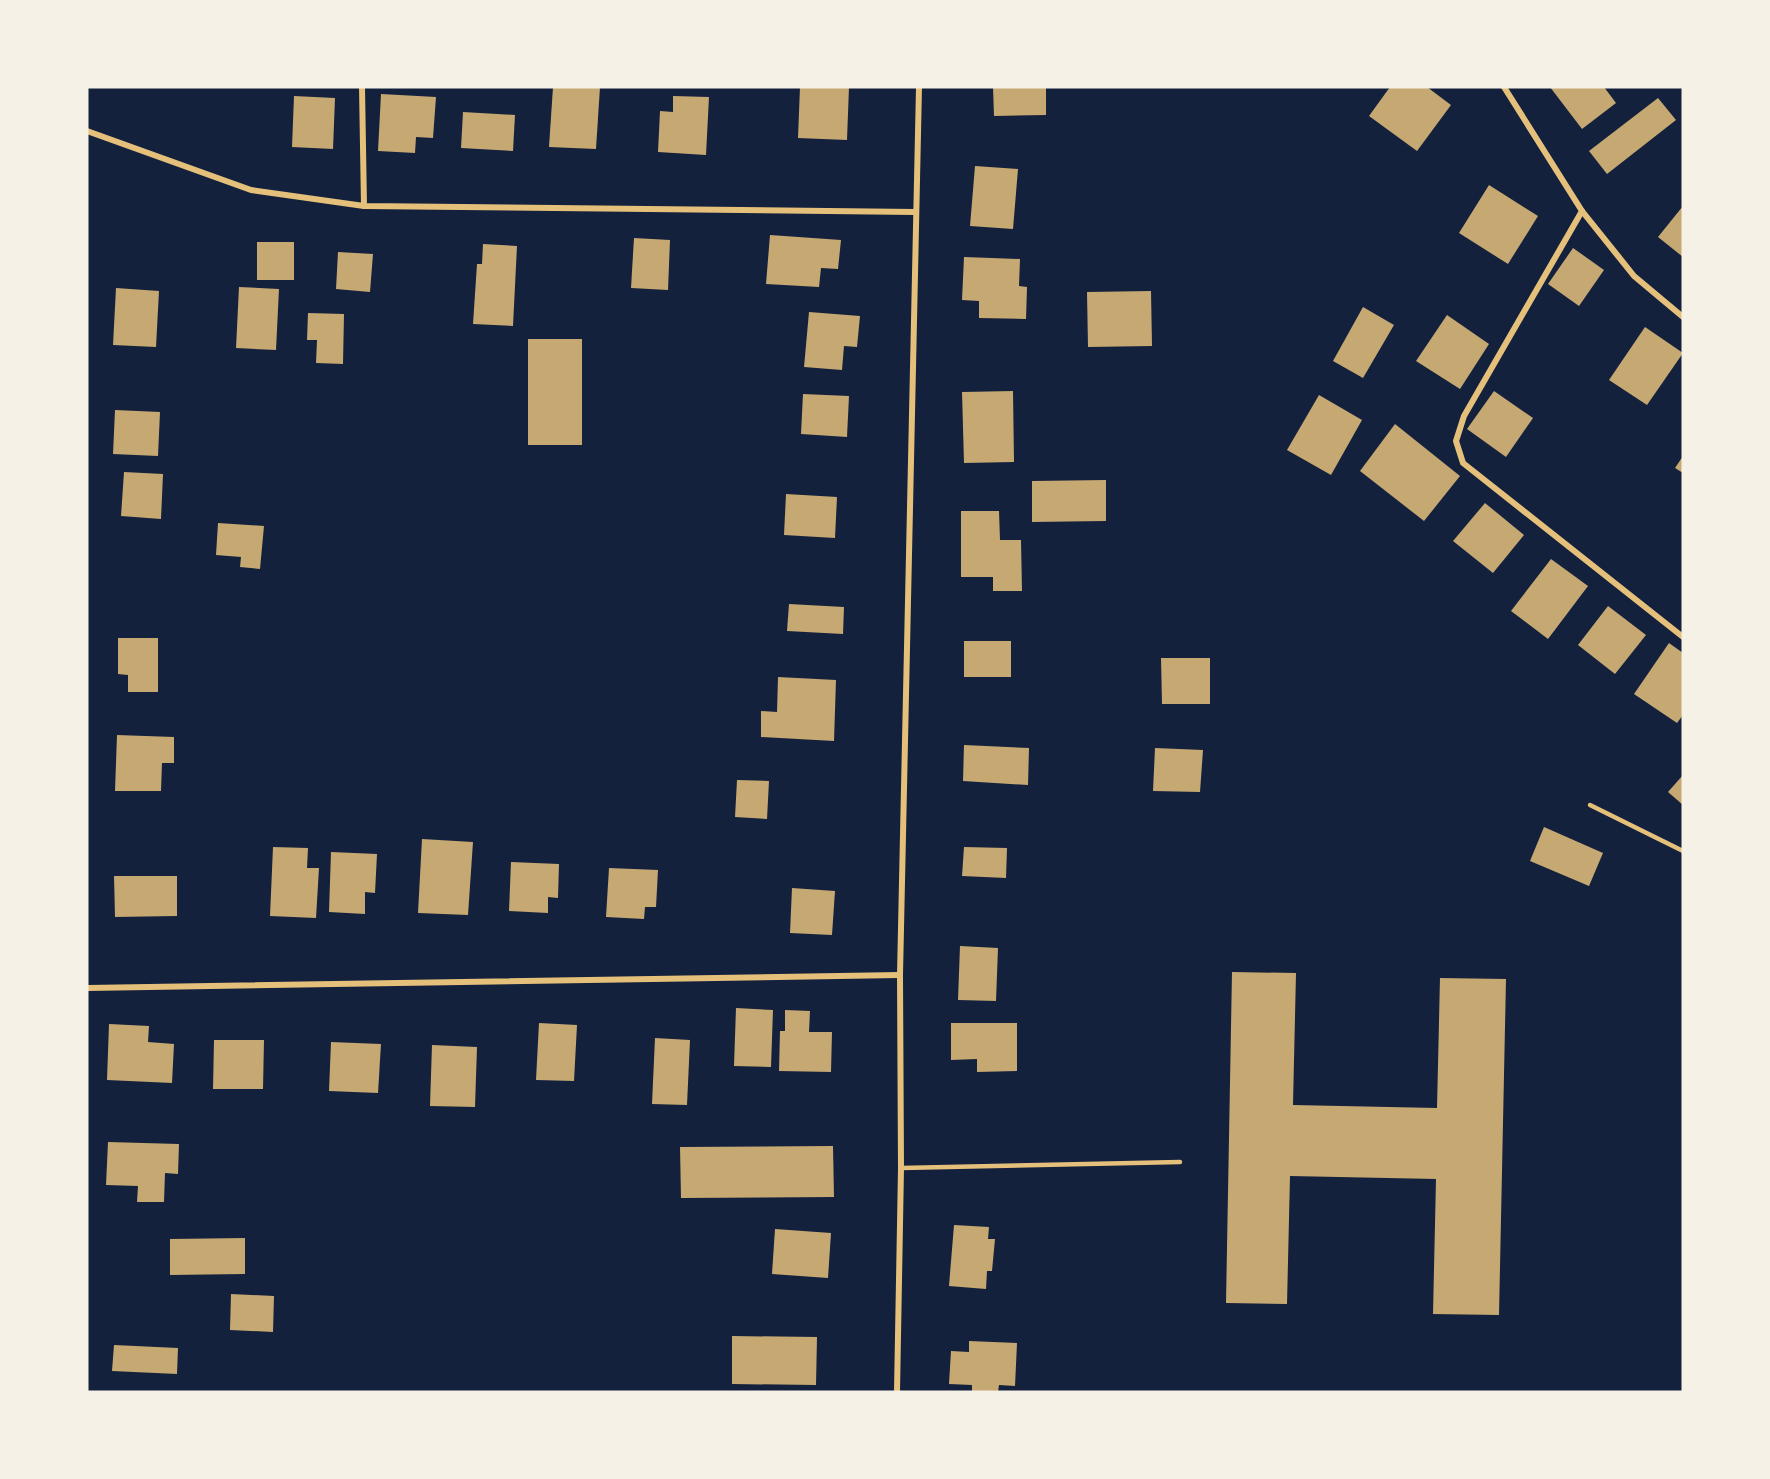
<svg xmlns="http://www.w3.org/2000/svg" width="1770" height="1479" font-family="'IBM Plex Sans',sans-serif">
	<style>
		.building { fill: #c6a872 }
		.lines { fill: none; stroke-linecap: round; stroke-linejoin: round }
		.service { stroke: #e5c07b; stroke-width: 4.5 }
		.minor { stroke: #e5c07b; stroke-width: 6 }
	</style>
	<rect width="100%" height="100%" fill="#14213d"/>
	<!-- building -->
	<g class="building">
		<path d="M553,87H600L596,149L549,147Z"/>
		<path d="M800,87H849L847,140L798,138Z"/>
		<path d="M993,87H1046V115L994,116Z"/>
		<path d="M1390,87H1427L1451,105L1417,151L1369,116Z"/>
		<path d="M1550,87H1604L1616,103L1582,129Z"/>
		<path d="M381,94L436,97L433,138L416,137L415,153L378,151Z"/>
		<path d="M294,96L335,98L333,149L292,147Z"/>
		<path d="M673,96L709,97L706,155L658,152L660,111L673,112Z"/>
		<path d="M1658,98L1676,120L1607,174L1589,151Z"/>
		<path d="M463,112L515,115L513,151L461,148Z"/>
		<path d="M975,166L1018,169L1013,229L970,226Z"/>
		<path d="M1489,185L1538,216L1508,264L1459,233Z"/>
		<path d="M1683,206V257L1658,237Z"/>
		<path d="M770,235L841,240L838,269L821,268L819,287L766,284Z"/>
		<path d="M634,238L670,240L668,290L631,288Z"/>
		<rect x="257" y="242" width="37" height="38"/>
		<path d="M483,244L517,246L513,326L473,324L477,264H482Z"/>
		<path d="M1573,248L1604,270L1579,306L1548,284Z"/>
		<path d="M338,252L373,254L370,292L336,289Z"/>
		<path d="M964,257L1020,259L1019,286L1027,287L1026,319L979,318V301L962,300Z"/>
		<path d="M239,287L279,289L276,350L236,348Z"/>
		<path d="M116,288L159,291L156,347L113,345Z"/>
		<path d="M1151,291L1152,346L1088,347L1087,292Z"/>
		<path d="M1363,307L1394,325L1363,378L1333,361Z"/>
		<path d="M809,312L860,316L857,347L844,346L842,370L804,367Z"/>
		<path d="M308,313L344,314L343,364L316,363L317,340H307Z"/>
		<path d="M1447,315L1489,344L1460,389L1416,361Z"/>
		<path d="M1645,327L1683,353L1647,405L1609,380Z"/>
		<rect x="528" y="339" width="54" height="106"/>
		<path d="M1013,391L1014,462L964,463L962,392Z"/>
		<path d="M1494,391L1533,418L1506,457L1467,429Z"/>
		<path d="M803,394L849,396L847,437L801,434Z"/>
		<path d="M1319,395L1362,420L1331,475L1287,450Z"/>
		<path d="M115,410L160,412L158,456L113,454Z"/>
		<path d="M1395,424L1460,476L1424,521L1360,471Z"/>
		<path d="M1683,456V473L1675,468Z"/>
		<path d="M124,472L163,474L161,519L121,516Z"/>
		<path d="M1106,480V521L1032,522V481Z"/>
		<path d="M786,494L837,497L835,538L784,535Z"/>
		<path d="M1485,503L1524,535L1493,573L1453,541Z"/>
		<path d="M961,511H999L1000,540H1021L1022,591H993V577H961Z"/>
		<path d="M218,523L264,526L260,569L240,567L241,557L216,555Z"/>
		<path d="M1551,559L1588,586L1548,639L1511,611Z"/>
		<path d="M789,604L844,607L843,634L787,631Z"/>
		<path d="M1608,606L1646,635L1615,674L1578,645Z"/>
		<path d="M118,638H158V692H128V675L118,674Z"/>
		<rect x="964" y="641" width="47" height="36"/>
		<path d="M1669,643L1683,653V715L1677,723L1634,694Z"/>
		<path d="M1161,658H1210V704H1162Z"/>
		<path d="M778,677L836,680L834,741L761,737V711L777,712Z"/>
		<path d="M117,735L174,737V763H162L161,791H115Z"/>
		<path d="M964,745L1029,748L1028,785L963,781Z"/>
		<path d="M1155,748L1203,750L1200,792L1153,791Z"/>
		<path d="M1683,775V805L1668,792Z"/>
		<path d="M737,780L769,781L767,819L735,817Z"/>
		<path d="M1544,827L1603,853L1589,886L1530,861Z"/>
		<path d="M422,839L473,842L468,915L418,913Z"/>
		<path d="M273,847L308,848L307,868H319L316,918L270,916Z"/>
		<path d="M964,847L1007,848L1006,878L962,876Z"/>
		<path d="M331,852L377,854L375,893L365,892V914L329,912Z"/>
		<path d="M511,862L559,864L558,898L548,897V913L509,911Z"/>
		<path d="M609,868L658,870L656,907H645L644,919L606,917Z"/>
		<path d="M114,876H177V916L115,917Z"/>
		<path d="M792,888L835,891L832,935L790,933Z"/>
		<path d="M960,946L998,948L996,1001L958,1000Z"/>
		<path d="M1232,972L1296,973L1293,1105L1437,1108L1440,978L1506,979L1499,1315L1433,1314L1436,1179L1290,1176L1287,1304L1226,1303Z"/>
		<path d="M736,1008L773,1010L771,1067L734,1066Z"/>
		<path d="M785,1010L810,1011L809,1032H832L831,1072L779,1071L780,1031H785Z"/>
		<path d="M539,1023L577,1025L574,1081L536,1080Z"/>
		<path d="M951,1023H1017V1071L977,1072V1059L951,1060Z"/>
		<path d="M109,1024L149,1026L148,1042L174,1044L172,1083L107,1080Z"/>
		<path d="M655,1038L690,1040L687,1105L652,1104Z"/>
		<path d="M214,1040H264L263,1089H213Z"/>
		<path d="M331,1042L381,1044L378,1093L329,1091Z"/>
		<path d="M432,1045L477,1047L475,1107L430,1106Z"/>
		<path d="M108,1142L179,1144L178,1174L165,1173L164,1202H137L138,1186L106,1185Z"/>
		<path d="M833,1146L834,1197L681,1198L680,1147Z"/>
		<path d="M954,1225L989,1227L988,1239H995L992,1271H987L986,1289L949,1286Z"/>
		<path d="M775,1229L831,1233L828,1278L772,1274Z"/>
		<path d="M245,1238V1274L170,1275V1239Z"/>
		<path d="M231,1294L274,1296L273,1332L230,1330Z"/>
		<path d="M732,1336L817,1337L816,1385L732,1384Z"/>
		<path d="M969,1341L1017,1343L1015,1386L999,1385L998,1392H972V1385L949,1384L951,1351L969,1352Z"/>
		<path d="M114,1345L178,1348L177,1374L112,1371Z"/>
	</g>
	<g class="lines">
		<!-- service -->
		<g class="service">
			<path d="M1590,805L1683,851"/>
			<path d="M901,1168L1180,1162"/>
		</g>
		<!-- minor -->
		<g class="minor">
			<path d="M362,87L364,206"/>
			<path d="M1504,87L1582,211L1634,276L1683,317"/>
			<path d="M87,131L251,190L364,206L915,212"/>
			<path d="M1582,211L1464,416L1456,441L1463,463L1683,637"/>
			<path d="M87,988L900,975"/>
			<path d="M897,1392L901,1168L900,975L919,87"/>
		</g>
	</g>
	<!-- border -->
	<rect width="1770" height="1479" fill="none" stroke="#f6f1e7" stroke-width="177"/>
</svg>
